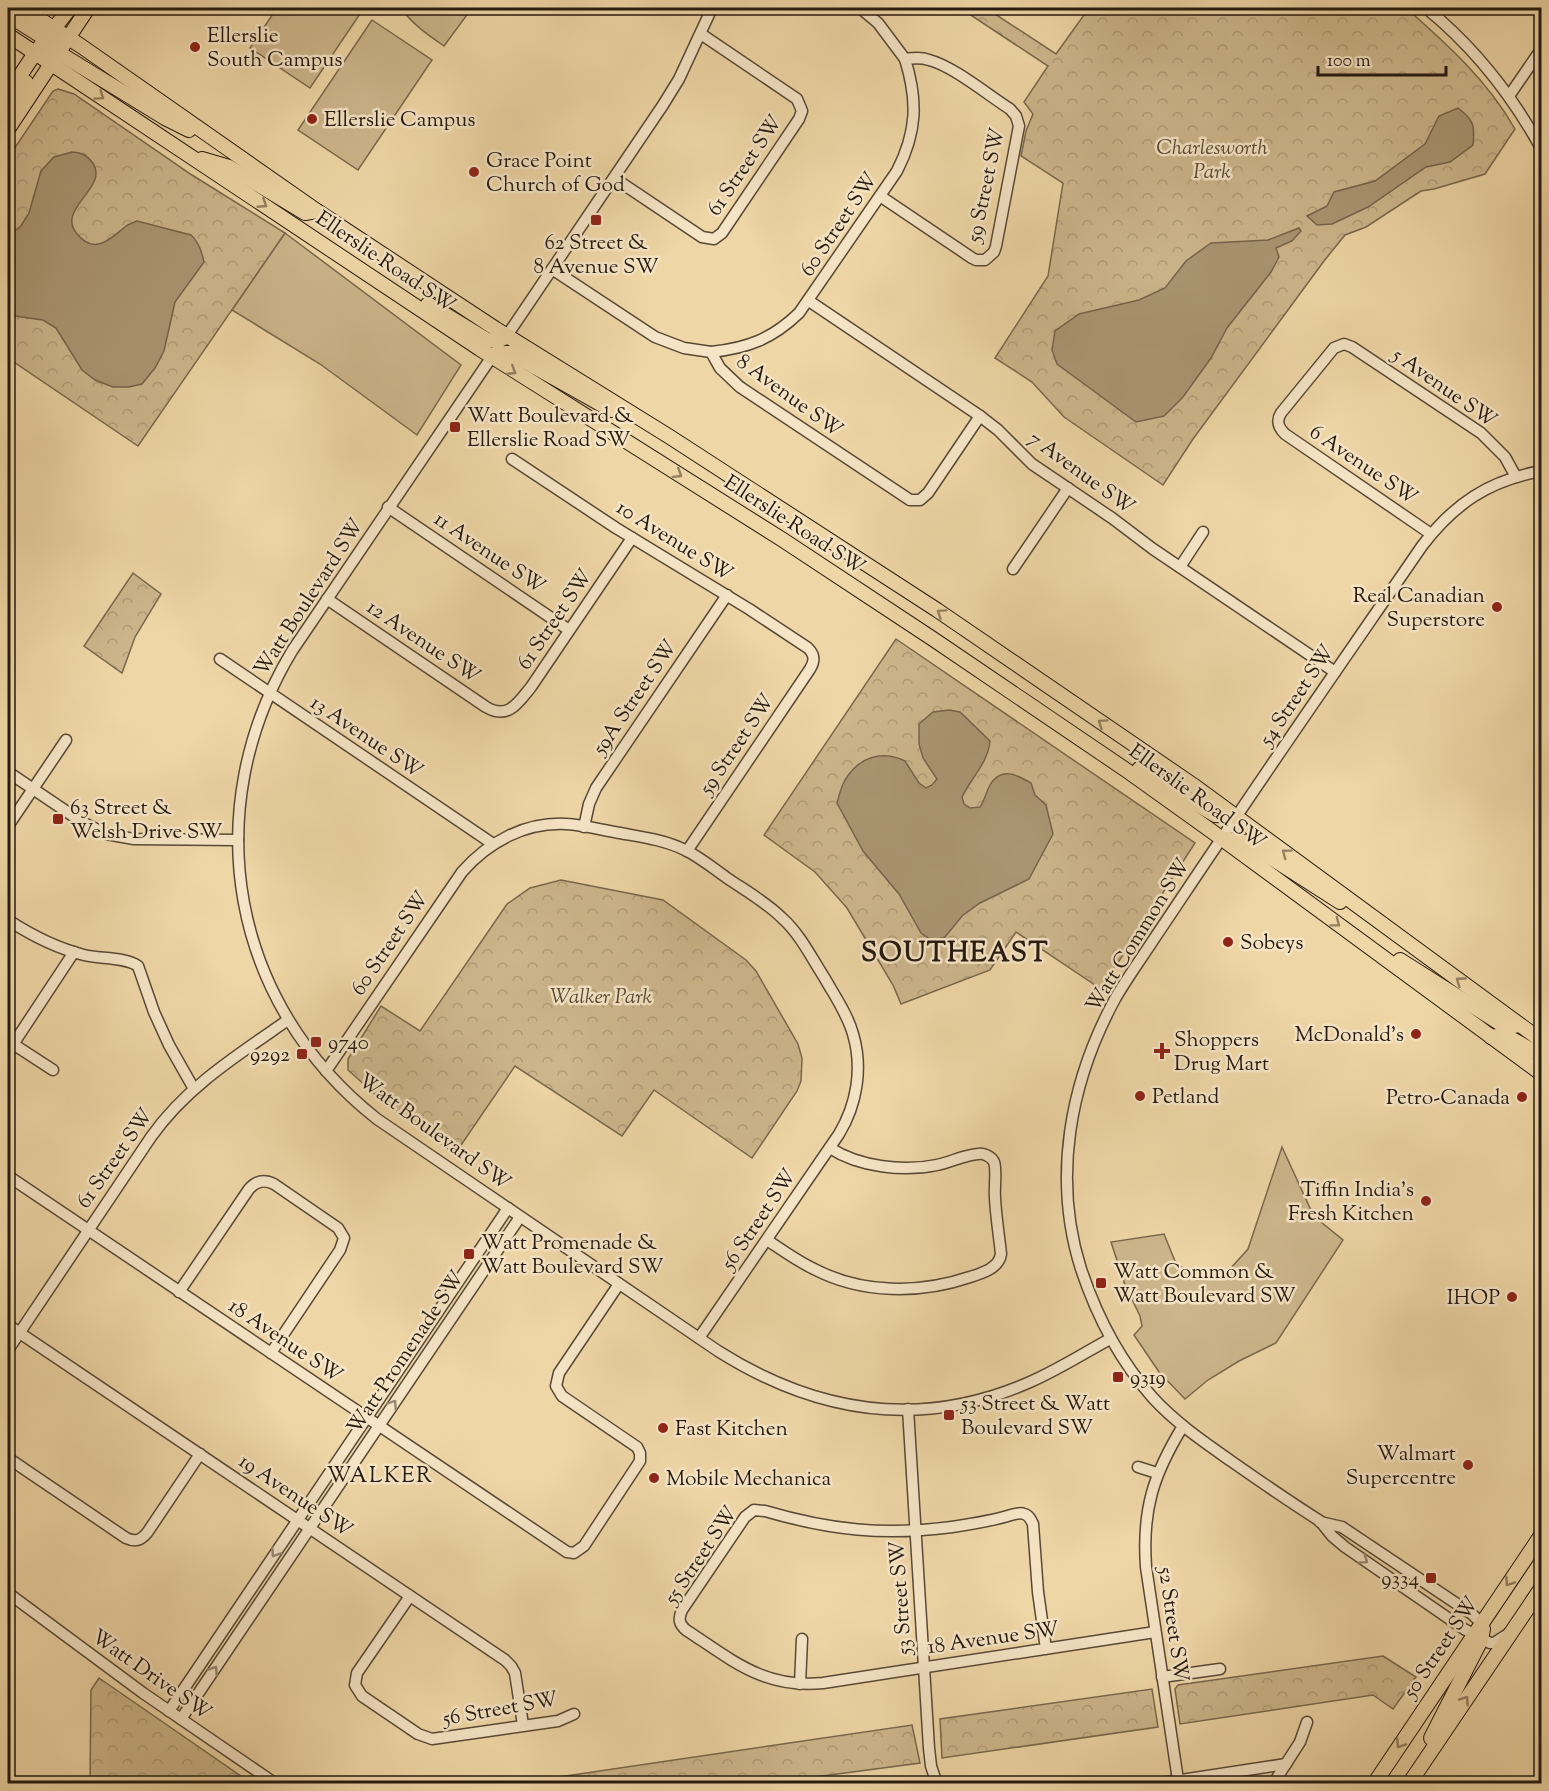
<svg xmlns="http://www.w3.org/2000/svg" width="1549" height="1791" font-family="'Sorts Mill Goudy',serif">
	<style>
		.grass { fill: #cdb68c; stroke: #79684e; stroke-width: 1.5 }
		.park { fill: url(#park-crowns); stroke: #79684e; stroke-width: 1.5 }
		.water { fill: #aa9673; stroke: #75644b; stroke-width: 1.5 }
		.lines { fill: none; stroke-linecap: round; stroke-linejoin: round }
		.minor-casing { stroke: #584936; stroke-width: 13 }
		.major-casing { stroke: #251a10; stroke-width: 16 }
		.minor { stroke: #f5e4c5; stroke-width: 10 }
		.major { stroke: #efd6a6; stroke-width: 14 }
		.oneway { stroke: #948162 }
		.oneway2 { stroke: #978974 }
		.poi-dot { fill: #8f2418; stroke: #f5e4c5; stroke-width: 2 }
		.labels { text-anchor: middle; stroke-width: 5; stroke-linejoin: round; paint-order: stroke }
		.poi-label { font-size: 21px; fill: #251a10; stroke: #f5e4c5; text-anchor: start }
		.park-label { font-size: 21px; font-style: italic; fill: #574935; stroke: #f5e4c5 }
		.street-label { font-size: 21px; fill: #251a10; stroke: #f5e4c5 }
		.neighbourhood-label { font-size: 22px; letter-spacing: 1.5px; fill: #251a10; stroke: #f5e4c5 }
		.district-label { font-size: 27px; font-weight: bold; letter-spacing: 1.5px; fill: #251a10; stroke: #f5e4c5 }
	</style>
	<defs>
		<pattern id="park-crowns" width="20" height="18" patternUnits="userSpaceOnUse" patternTransform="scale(1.5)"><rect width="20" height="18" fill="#cdb68c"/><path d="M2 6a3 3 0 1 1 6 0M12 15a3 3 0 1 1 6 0" fill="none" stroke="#b09c78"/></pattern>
	</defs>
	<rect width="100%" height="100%" fill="#efd6a6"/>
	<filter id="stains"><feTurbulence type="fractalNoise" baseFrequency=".00333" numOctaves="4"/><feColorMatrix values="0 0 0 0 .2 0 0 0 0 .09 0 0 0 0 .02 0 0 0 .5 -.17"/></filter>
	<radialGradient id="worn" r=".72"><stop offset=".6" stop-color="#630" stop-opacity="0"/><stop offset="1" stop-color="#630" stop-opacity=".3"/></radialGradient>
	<!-- grass -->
	<g class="grass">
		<path d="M277,8H364L310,88L250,48Z"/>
		<path d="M401,8H472L444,46C428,35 412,24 401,8Z"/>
		<path d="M372,20L432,60L358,170L298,130Z"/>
		<path d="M285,233L461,365L417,435L320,364L232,310Z"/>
		<path d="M1282,1147L1310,1208L1321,1222L1343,1240L1276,1343L1239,1361L1208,1380L1185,1399L1159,1372L1134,1335L1142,1326L1140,1316L1125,1285L1111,1242L1164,1234L1175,1261L1196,1280L1221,1279L1248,1249Z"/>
	</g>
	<!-- park -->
	<g class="park">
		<path d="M960,8H986L1056,54L1089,8H1406C1447,44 1488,81 1515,129L1485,174L1434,189L1421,191L1366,227L1345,235L1324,261L1193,439L1163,485L1064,417L1032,382L995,358L1048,276L1063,183L1021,156L1026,131L1033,114L1024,102L1048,66Z"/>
		<path d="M58,89L74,94L192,175L285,233L138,446L8,358V158L53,91Z"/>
		<path d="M133,573L161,594L135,637L122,673L84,646Z"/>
		<path d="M896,639L1195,843L1101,989L1016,932L990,970L901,1004L893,985L847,908L815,872L764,835Z"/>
		<path d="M561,880L663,900L746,960L756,971L798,1044L802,1058L801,1081L797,1091L752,1158L654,1090L622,1136L515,1066L455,1154L378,1097L348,1070V1059L381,1006L420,1031L507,904L530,888Z"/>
		<path d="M1383,1656L1416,1677L1393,1709L1373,1695L1180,1724L1175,1689L1178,1685Z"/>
		<path d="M99,1678L251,1783H90L91,1690Z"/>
		<path d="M1152,1689L1158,1727L942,1758L940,1719Z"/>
		<path d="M912,1725L920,1763L770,1783H518Z"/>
	</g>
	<!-- water -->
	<g class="water">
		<path d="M1458,108C1474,120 1475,126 1473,145L1450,162L1426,167L1368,207L1332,224L1317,225L1307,216L1327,206L1334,192L1375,181L1425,144L1439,116Z"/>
		<path d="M72,152C80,152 87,155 92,162C112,189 49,210 81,238C87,244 95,246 102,243C112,239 117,233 125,227C128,224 133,223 137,221L191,235C199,242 202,252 204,262L175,302L164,351L155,368L142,384L129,387H113L95,380L82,370L56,328L43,320L8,315V236L21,226L29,213L41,171L54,157Z"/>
		<path d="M1299,228L1301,231L1292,241L1276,248L1279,257L1271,272L1227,328L1211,358L1183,397L1164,416L1136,422L1057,364L1052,350L1055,331L1079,314L1139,300L1165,288L1186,261L1211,243L1268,240Z"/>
		<path d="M949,710L960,712L990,741C988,763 971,778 962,797L964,804L970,808L980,807C985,800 986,792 990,785C1001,766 1017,775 1031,783L1035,795L1046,805L1053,834L1029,879L980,903L962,916L945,937L933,941L921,933L899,894L863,851L837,803C839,796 841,787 845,780C859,757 881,750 905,761L919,783L926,788L932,785L937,779L923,758L919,744V724L933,712Z"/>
	</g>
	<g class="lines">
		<defs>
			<g id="minor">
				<path d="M860,8L878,23L905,59C913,58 921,57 929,60C953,66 988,95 1010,109L1016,116L1019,126L996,246L994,252L985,260H976L972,258L880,196"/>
				<path d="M1426,8C1474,47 1512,95 1542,150"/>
				<path d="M1509,96L1542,48"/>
				<path d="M614,178L702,237L714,239L722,233L799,119L802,111L797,99L701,34"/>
				<path d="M552,269L655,337L684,348L711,352L720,368L740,387L910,500H920L928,493L980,416"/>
				<path d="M809,301L980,416L998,430L1032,464L1112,518L1153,549L1335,672"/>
				<path d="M504,340L663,105L679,79L712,8"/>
				<path d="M495,352L292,651C196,811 231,1004 377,1119L718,1351C816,1413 921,1430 1030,1382C1058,1370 1084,1353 1110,1339"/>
				<path d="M711,352C748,348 772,339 799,313L897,171C917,132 918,101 905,59"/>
				<path d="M512,459L616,528L749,609L808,648C815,655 815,661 810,669L687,851"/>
				<path d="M388,507L569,630"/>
				<path d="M1431,534L1285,434C1278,427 1276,421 1281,413L1334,348L1344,344L1352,347L1481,433L1505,457L1516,477"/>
				<path d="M1180,567L1203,532"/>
				<path d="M1013,569L1068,488"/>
				<path d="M327,599L486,707C508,720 518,703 531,687L632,538"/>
				<path d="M220,659L493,844"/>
				<path d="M8,772L82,822L106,834L134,839L238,840"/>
				<path d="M8,826L66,740"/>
				<path d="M584,827L589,804L596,788L727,595"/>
				<path d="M8,920C31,935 56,948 84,955C99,959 125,957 138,966L154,1012L169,1045L194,1089"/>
				<path d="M13,1044L53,1070"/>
				<path d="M8,1052L74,952"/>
				<path d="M326,1071L462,872C488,842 525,822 566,824C584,825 602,830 620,833C642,837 665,840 685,850C700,857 714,869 727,878C746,891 766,902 782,918C800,934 811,957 824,977C834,995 847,1013 853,1034C863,1068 857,1104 839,1134L699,1338"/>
				<path d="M8,1176L567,1552L574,1553L584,1546L640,1461V1453L637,1447L562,1396L556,1386L559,1373L619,1284"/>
				<path d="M767,1240C782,1250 797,1261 814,1269C862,1294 920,1294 970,1277C983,1273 999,1268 1001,1254C999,1235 996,1217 995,1198C994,1189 997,1169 994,1162C991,1156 983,1153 978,1154C964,1155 951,1162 937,1165C904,1172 859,1167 830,1148"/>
				<path d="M179,1292L249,1189C256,1181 264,1179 274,1184L338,1228L344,1238L340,1250L271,1353"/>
				<path d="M8,1325L505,1660L511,1666L515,1673L523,1725"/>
				<path d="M8,1350L151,1137C186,1087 239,1054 288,1020"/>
				<path d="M908,1409L929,1748L931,1766L937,1784"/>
				<path d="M8,1458L126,1538C135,1542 140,1541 147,1533L200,1454"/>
				<path d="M1138,1467L1157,1473"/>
				<path d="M1320,1522L1342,1527L1472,1614L1481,1623"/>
				<path d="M8,1593L143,1693L276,1784"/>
				<path d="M410,1596L357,1673L355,1685L362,1696L418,1734L432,1739L558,1721L574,1714"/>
				<path d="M1508,1634L1494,1643H1490L1464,1629L1345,1547L1332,1536L1320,1521C1290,1502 1261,1482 1231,1461C1204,1442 1176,1423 1153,1398C1119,1360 1097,1317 1081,1269C1052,1178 1070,1082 1115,999C1127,978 1141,959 1154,939C1177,905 1200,870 1224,835C1289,738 1356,642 1422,546C1454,504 1489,480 1542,471"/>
				<path d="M1046,1649L1038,1592L1033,1524C1031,1520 1029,1515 1024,1514C1020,1512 1015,1514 1011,1515C992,1521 972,1524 952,1527C884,1536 830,1530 765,1511L754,1510L745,1517L682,1610C678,1619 679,1624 686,1630C732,1660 764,1689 823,1683L1155,1632"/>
				<path d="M1162,1677L1220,1669"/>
				<path d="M800,1684L802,1639"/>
				<path d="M169,1711L508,1208"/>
				<path d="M181,1719L520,1217"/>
				<path d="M1178,1780L1146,1567C1142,1510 1153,1475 1183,1426"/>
				<path d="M1155,1784L1286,1764"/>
				<path d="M1273,1784L1300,1742L1307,1722"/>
			</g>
			<g id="major">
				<path d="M22,8L81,46L317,211L496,329L670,437L937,610L1193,785L1542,1041"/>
				<path d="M8,15L46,39L52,40"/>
				<path d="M8,35L480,349L783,540L933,639L1129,772L1210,830L1542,1074"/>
				<path d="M35,53L47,52L59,53L165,118L189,130"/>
				<path d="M8,94L35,53L70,8"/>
				<path d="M8,112L26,82"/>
				<path d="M8,129L88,8"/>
				<path d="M202,159L229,167L305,213L317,211"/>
				<path d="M428,304L487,340L498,341L507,336"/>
				<path d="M491,357L499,353H510L611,410"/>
				<path d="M1139,769L1215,815L1236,816"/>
				<path d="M1227,839L1246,842L1340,902"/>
				<path d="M1400,960L1501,1024L1507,1027L1519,1025"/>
				<path d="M1491,1037L1505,1035L1542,1056"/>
				<path d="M1431,1738L1481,1640L1483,1629L1481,1624"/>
				<path d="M1374,1784L1542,1534"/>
				<path d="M1409,1784L1542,1587"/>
			</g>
		</defs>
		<!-- minor casing -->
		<use href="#minor" class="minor-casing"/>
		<!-- major casing -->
		<use href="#major" class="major-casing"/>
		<!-- minor -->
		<use href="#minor" class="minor"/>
		<!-- major -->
		<use href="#major" class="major"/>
	</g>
	<!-- one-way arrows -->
	<defs><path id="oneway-chevron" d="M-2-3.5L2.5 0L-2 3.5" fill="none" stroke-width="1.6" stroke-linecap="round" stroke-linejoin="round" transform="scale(1.5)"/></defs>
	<g class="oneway">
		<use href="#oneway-chevron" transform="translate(100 96) rotate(34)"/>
		<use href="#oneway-chevron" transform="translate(263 204) rotate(33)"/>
		<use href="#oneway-chevron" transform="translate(512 371) rotate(32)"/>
		<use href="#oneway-chevron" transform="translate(678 474) rotate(32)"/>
		<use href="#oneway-chevron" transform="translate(941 613) rotate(-146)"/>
		<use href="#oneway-chevron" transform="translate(1102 723) rotate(-146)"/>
		<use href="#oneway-chevron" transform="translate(1286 853) rotate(-143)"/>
		<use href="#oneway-chevron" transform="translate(1336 923) rotate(37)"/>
		<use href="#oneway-chevron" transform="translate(1460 981) rotate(-144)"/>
		<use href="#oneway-chevron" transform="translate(1509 1582) rotate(124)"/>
		<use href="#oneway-chevron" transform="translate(1465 1700) rotate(-56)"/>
		<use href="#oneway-chevron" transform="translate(1400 1744) rotate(124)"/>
	</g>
	<g class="oneway2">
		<use href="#oneway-chevron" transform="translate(393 1404) rotate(-56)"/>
		<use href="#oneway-chevron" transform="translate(275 1553) rotate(124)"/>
		<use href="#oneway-chevron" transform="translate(1364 1560) rotate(35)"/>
		<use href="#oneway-chevron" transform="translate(214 1670) rotate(-56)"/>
	</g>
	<!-- markers -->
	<g class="poi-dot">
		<circle cx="195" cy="47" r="6"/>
		<circle cx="312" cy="119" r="6"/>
		<circle cx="474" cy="172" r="6"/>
		<rect x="590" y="214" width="12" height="12" rx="3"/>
		<rect x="449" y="421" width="12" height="12" rx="3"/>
		<circle cx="1497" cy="607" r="6"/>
		<rect x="52" y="813" width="12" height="12" rx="3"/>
		<circle cx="1228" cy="942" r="6"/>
		<circle cx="1416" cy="1034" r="6"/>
		<rect x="310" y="1036" width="12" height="12" rx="3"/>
		<path d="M1159 1042h6v6h6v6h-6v6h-6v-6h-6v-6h6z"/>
		<rect x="296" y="1048" width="12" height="12" rx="3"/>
		<circle cx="1140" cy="1096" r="6"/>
		<circle cx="1522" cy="1097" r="6"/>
		<circle cx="1426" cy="1201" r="6"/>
		<rect x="463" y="1248" width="12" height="12" rx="3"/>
		<rect x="1095" y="1277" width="12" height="12" rx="3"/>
		<circle cx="1512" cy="1297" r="6"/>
		<rect x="1112" y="1371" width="12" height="12" rx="3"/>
		<rect x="943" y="1409" width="12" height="12" rx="3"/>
		<circle cx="663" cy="1428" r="6"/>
		<circle cx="1468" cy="1465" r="6"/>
		<circle cx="654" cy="1478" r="6"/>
		<rect x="1425" y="1572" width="12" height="12" rx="3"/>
	</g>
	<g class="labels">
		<!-- poi labels -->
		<g class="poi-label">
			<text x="207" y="42">Ellerslie<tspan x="207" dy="24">South Campus</tspan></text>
			<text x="324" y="126">Ellerslie Campus</text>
			<text x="486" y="167">Grace Point<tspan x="486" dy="24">Church of God</tspan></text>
			<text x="596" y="249" text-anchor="middle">62 Street &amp;<tspan x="596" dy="24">8 Avenue SW</tspan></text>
			<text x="467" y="422">Watt Boulevard &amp;<tspan x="467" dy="24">Ellerslie Road SW</tspan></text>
			<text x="1485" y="602" text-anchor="end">Real Canadian<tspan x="1485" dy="24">Superstore</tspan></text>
			<text x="70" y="814">63 Street &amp;<tspan x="70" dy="24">Welsh Drive SW</tspan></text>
			<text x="1240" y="949">Sobeys</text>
			<text x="1404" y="1041" text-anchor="end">McDonald's</text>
			<text x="1174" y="1046">Shoppers<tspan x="1174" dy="24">Drug Mart</tspan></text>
			<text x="328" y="1049">9740</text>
			<text x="290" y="1061" text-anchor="end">9292</text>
			<text x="1152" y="1103">Petland</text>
			<text x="1510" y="1104" text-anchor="end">Petro-Canada</text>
			<text x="1414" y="1196" text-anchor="end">Tiffin India's<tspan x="1414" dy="24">Fresh Kitchen</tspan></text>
			<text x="481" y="1249">Watt Promenade &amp;<tspan x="481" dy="24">Watt Boulevard SW</tspan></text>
			<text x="1113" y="1278">Watt Common &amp;<tspan x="1113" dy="24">Watt Boulevard SW</tspan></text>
			<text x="1500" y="1304" text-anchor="end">IHOP</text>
			<text x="1130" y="1384">9319</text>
			<text x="961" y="1410">53 Street &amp; Watt<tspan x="961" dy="24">Boulevard SW</tspan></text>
			<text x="675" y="1435">Fast Kitchen</text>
			<text x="1456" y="1460" text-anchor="end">Walmart<tspan x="1456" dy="24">Supercentre</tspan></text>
			<text x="666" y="1485">Mobile Mechanica</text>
			<text x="1419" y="1585" text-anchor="end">9334</text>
		</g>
		<!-- park labels -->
		<g class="park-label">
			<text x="1212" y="154">Charlesworth<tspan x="1212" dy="24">Park</tspan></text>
			<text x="601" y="1003">Walker Park</text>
		</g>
		<!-- street labels -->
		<g class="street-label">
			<text transform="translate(744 165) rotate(-56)" y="7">61 Street SW</text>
			<text transform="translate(985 185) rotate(-78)" y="7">59 Street SW</text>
			<text transform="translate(838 224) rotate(-56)" y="7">60 Street SW</text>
			<text transform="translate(386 261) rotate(34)" y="7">Ellerslie Road SW</text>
			<text transform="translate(1445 387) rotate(35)" y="7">5 Avenue SW</text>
			<text transform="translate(790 395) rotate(36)" y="7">8 Avenue SW</text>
			<text transform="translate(1364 464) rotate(34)" y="7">6 Avenue SW</text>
			<text transform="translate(1082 472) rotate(36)" y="7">7 Avenue SW</text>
			<text transform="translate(795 524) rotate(33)" y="7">Ellerslie Road SW</text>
			<text transform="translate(675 540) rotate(32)" y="7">10 Avenue SW</text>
			<text transform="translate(490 552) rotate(34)" y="7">11 Avenue SW</text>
			<text transform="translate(308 597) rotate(-57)" y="7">Watt Boulevard SW</text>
			<text transform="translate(554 619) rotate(-56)" y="7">61 Street SW</text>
			<text transform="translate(424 641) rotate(34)" y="7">12 Avenue SW</text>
			<text transform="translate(1296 695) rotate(-56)" y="7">54 Street SW</text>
			<text transform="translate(634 697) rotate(-56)" y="7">59A Street SW</text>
			<text transform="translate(367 736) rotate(34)" y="7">13 Avenue SW</text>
			<text transform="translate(736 744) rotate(-56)" y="7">59 Street SW</text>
			<text transform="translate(1198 796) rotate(36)" y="7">Ellerslie Road SW</text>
			<text transform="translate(1137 935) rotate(-58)" y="7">Watt Common SW</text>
			<text transform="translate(389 943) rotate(-56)" y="7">60 Street SW</text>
			<text transform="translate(435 1131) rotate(36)" y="7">Watt Boulevard SW</text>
			<text transform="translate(114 1158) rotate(-55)" y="7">61 Street SW</text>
			<text transform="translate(758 1219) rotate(-56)" y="7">56 Street SW</text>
			<text transform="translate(286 1340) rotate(34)" y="7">18 Avenue SW</text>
			<text transform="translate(405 1352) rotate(-56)" y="7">Watt Promenade SW</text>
			<text transform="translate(296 1495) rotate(34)" y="7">19 Avenue SW</text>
			<text transform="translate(700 1555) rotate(-56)" y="7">55 Street SW</text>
			<text transform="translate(900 1598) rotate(-94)" y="7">53 Street SW</text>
			<text transform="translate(1174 1624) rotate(82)" y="7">52 Street SW</text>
			<text transform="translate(993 1637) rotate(-8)" y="7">18 Avenue SW</text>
			<text transform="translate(1440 1647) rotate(-56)" y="7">50 Street SW</text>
			<text transform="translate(152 1674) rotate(35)" y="7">Watt Drive SW</text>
			<text transform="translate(500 1708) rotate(-10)" y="7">56 Street SW</text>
		</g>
		<!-- neighbourhood labels -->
		<g class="neighbourhood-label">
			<text x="380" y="1482">WALKER</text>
		</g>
		<!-- district labels -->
		<g class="district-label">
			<text x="955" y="961">SOUTHEAST</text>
		</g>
	</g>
	<!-- margin -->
	<rect width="1549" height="1791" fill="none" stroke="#efd6a6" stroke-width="30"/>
	<rect x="9" y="9" width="1531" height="1773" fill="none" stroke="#251a10" stroke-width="3"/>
	<rect x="15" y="15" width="1519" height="1761" fill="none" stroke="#251a10" stroke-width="1.5"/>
	<!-- scale -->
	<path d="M1318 66v9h128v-9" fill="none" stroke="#251a10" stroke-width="3"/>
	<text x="1327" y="66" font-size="18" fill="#251a10" stroke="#f5e4c5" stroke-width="4.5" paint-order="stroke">100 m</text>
	<rect width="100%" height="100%" filter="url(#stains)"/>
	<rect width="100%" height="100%" fill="url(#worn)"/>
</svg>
